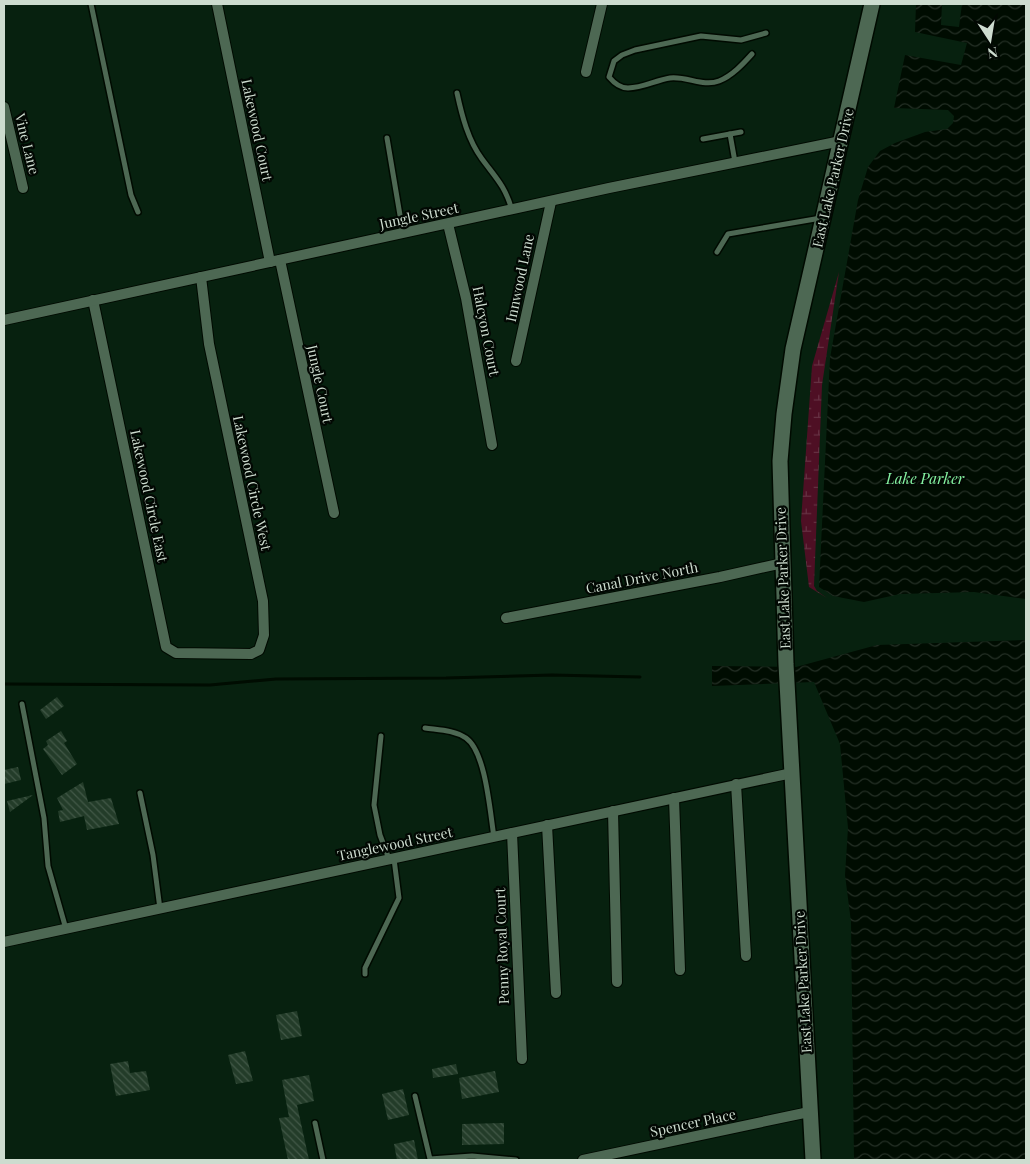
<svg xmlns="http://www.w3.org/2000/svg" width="1030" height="1164" font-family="'Playfair Display',serif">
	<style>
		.wetland { fill: url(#wetland-marsh) }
		.water { fill: url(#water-waves) }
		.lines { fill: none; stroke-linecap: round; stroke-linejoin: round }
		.stream { stroke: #000c01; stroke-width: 3 }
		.building { fill: url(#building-back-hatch) }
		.lane-casing { stroke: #000a00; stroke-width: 8 }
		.street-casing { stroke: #000a00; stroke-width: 12 }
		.secondary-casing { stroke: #000a00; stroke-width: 18 }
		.lane { stroke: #4d6853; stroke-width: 5 }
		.street { stroke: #4d6853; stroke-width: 10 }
		.secondary { stroke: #4d6853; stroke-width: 15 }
		.labels { text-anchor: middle; stroke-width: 4.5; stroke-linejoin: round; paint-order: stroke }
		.street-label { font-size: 14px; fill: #cddccf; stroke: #020803 }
		.water-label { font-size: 15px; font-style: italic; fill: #86f5a3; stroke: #020803 }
	</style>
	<defs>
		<pattern id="wetland-marsh" width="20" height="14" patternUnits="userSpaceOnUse" patternTransform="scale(1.25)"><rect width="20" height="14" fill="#4e0f24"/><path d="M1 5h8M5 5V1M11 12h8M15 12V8" fill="none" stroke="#663143"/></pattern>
		<pattern id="water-waves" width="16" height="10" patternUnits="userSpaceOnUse" patternTransform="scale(1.25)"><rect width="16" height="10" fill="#000c01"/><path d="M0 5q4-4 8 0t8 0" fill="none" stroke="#242f25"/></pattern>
		<pattern id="building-back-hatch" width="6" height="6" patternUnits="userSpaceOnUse" patternTransform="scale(1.25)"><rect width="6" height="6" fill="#233c29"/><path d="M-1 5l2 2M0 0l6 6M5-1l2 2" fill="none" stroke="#425847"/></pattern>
	</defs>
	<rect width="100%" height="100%" fill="#07210f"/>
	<!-- wetland -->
	<path class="wetland" d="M839,272L822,385L814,586L817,591L827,598L809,587L801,521L812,366Z"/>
	<!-- water -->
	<g class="water">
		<path d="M916,4H942L941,25L959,27L962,4H1026V599L974,592L900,594L864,602L833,596L819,587L830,358L858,200L868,167L880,151L895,143L925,132L947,129L953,123L954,116L948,110L894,108L905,55L961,65L967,43L915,32Z"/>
		<path d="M1026,640V1160H854L851,922L845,875L848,828L840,744L814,682L712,686V666L796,667L877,645Z"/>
	</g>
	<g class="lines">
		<!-- stream -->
		<path class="stream" d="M4,684L210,685L276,679L446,678L552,675L640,677"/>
	</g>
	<!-- building -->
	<g class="building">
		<path d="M57,697L64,706L46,719L40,710Z"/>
		<path d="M61,731L67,741L64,743L77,764L62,775L43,749L48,745L46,741Z"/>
		<path d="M18,767L21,780L4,784V770Z"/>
		<path d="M83,782L88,802L111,798L119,824L87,830L84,816L60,822L58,811L63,810L57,798Z"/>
		<path d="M33,795L10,812L7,801Z"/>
		<path d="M297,1011L302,1036L281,1040L276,1015Z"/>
		<path d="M245,1051L253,1081L236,1084L228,1055Z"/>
		<path d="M128,1061L130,1073L146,1071L150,1090L116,1096L110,1064Z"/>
		<path d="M456,1064L458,1074L433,1078L432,1069Z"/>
		<path d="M495,1071L499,1092L462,1099L459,1078Z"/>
		<path d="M309,1075L314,1101L297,1105L309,1160H288L279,1118L289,1117L282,1080Z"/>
		<path d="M403,1089L409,1115L388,1120L382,1094Z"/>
		<path d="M504,1123V1144L462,1145V1124Z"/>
		<path d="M414,1140L418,1160H397L394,1144Z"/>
	</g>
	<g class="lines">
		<defs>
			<g id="lane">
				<path d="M91,4L131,195L138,212"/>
				<path d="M752,54C743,64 732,76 719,81C703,87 687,76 670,78C656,80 643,88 628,88C620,88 614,83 609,77L614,61L622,55L635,50L701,36L741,40L766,33"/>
				<path d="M457,93C462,116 468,140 482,159C496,178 505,186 512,210"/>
				<path d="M730,134L741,132"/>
				<path d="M387,138L403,233"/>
				<path d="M703,139L730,134L735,162"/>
				<path d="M717,252L728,234L821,218"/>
				<path d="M22,704L44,818L48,866L66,929"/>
				<path d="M425,728C439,730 454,730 466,738C486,752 490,813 494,837"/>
				<path d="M381,736L374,805L380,835L389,859"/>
				<path d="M140,793L153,855L160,909"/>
				<path d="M365,974V968L399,898L394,859"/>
				<path d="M415,1096L430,1159L472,1156L516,1160"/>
				<path d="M315,1123L323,1160"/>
			</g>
			<g id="street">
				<path d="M217,4L270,262"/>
				<path d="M586,72L602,4"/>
				<path d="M4,107L23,188"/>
				<path d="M448,224L466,298L492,445"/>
				<path d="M280,260L334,513"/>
				<path d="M93,300L166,647L176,653L251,654L259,650L264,635L263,601L209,344L201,277"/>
				<path d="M4,320L609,188L841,141"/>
				<path d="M516,361L551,202"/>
				<path d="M506,618L720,577L783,563"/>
				<path d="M736,784L746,956"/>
				<path d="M674,798L680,970"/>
				<path d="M613,811L617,982"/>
				<path d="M547,825L556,993"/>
				<path d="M512,833L522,1059"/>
				<path d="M4,942L792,773"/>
				<path d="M583,1160L809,1112"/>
			</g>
			<path id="secondary" d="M813,1160L786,664L780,461L784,414L793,349L872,4"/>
		</defs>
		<!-- lane casing -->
		<use href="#lane" class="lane-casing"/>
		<!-- street casing -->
		<use href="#street" class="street-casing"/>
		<!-- secondary casing -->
		<use href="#secondary" class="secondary-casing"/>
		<!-- lane -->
		<use href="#lane" class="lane"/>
		<!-- street -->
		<use href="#street" class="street"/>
		<!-- secondary -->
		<use href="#secondary" class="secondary"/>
	</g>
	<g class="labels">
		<!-- street labels -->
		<g class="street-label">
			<text transform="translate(257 130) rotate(78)" y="5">Lakewood Court</text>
			<text transform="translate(27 144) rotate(76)" y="5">Vine Lane</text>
			<text transform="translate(833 178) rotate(-77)" y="5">East Lake Parker Drive</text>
			<text transform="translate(419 216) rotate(-12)" y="5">Jungle Street</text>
			<text transform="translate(520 278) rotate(-78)" y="5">Innwood Lane</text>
			<text transform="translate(486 331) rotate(79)" y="5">Halcyon Court</text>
			<text transform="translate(320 384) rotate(78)" y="5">Jungle Court</text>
			<text transform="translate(252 483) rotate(78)" y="5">Lakewood Circle West</text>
			<text transform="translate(149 496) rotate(78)" y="5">Lakewood Circle East</text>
			<text transform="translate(642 578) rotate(-11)" y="5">Canal Drive North</text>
			<text transform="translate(783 578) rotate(-92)" y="5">East Lake Parker Drive</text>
			<text transform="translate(395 844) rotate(-12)" y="5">Tanglewood Street</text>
			<text transform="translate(502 946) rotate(-92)" y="5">Penny Royal Court</text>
			<text transform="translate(803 982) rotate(-93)" y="5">East Lake Parker Drive</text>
			<text transform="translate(693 1123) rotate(-12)" y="5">Spencer Place</text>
		</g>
		<!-- water labels -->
		<g class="water-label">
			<text x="925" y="484">Lake Parker</text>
		</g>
	</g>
	<!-- border -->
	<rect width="1030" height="1164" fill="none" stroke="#cddccf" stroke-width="10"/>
	<!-- north arrow -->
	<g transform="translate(990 40) rotate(168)" stroke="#020803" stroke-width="4" paint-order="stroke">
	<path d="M0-4L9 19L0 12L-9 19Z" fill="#cddccf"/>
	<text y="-8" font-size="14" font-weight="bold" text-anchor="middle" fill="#cddccf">N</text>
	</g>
</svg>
